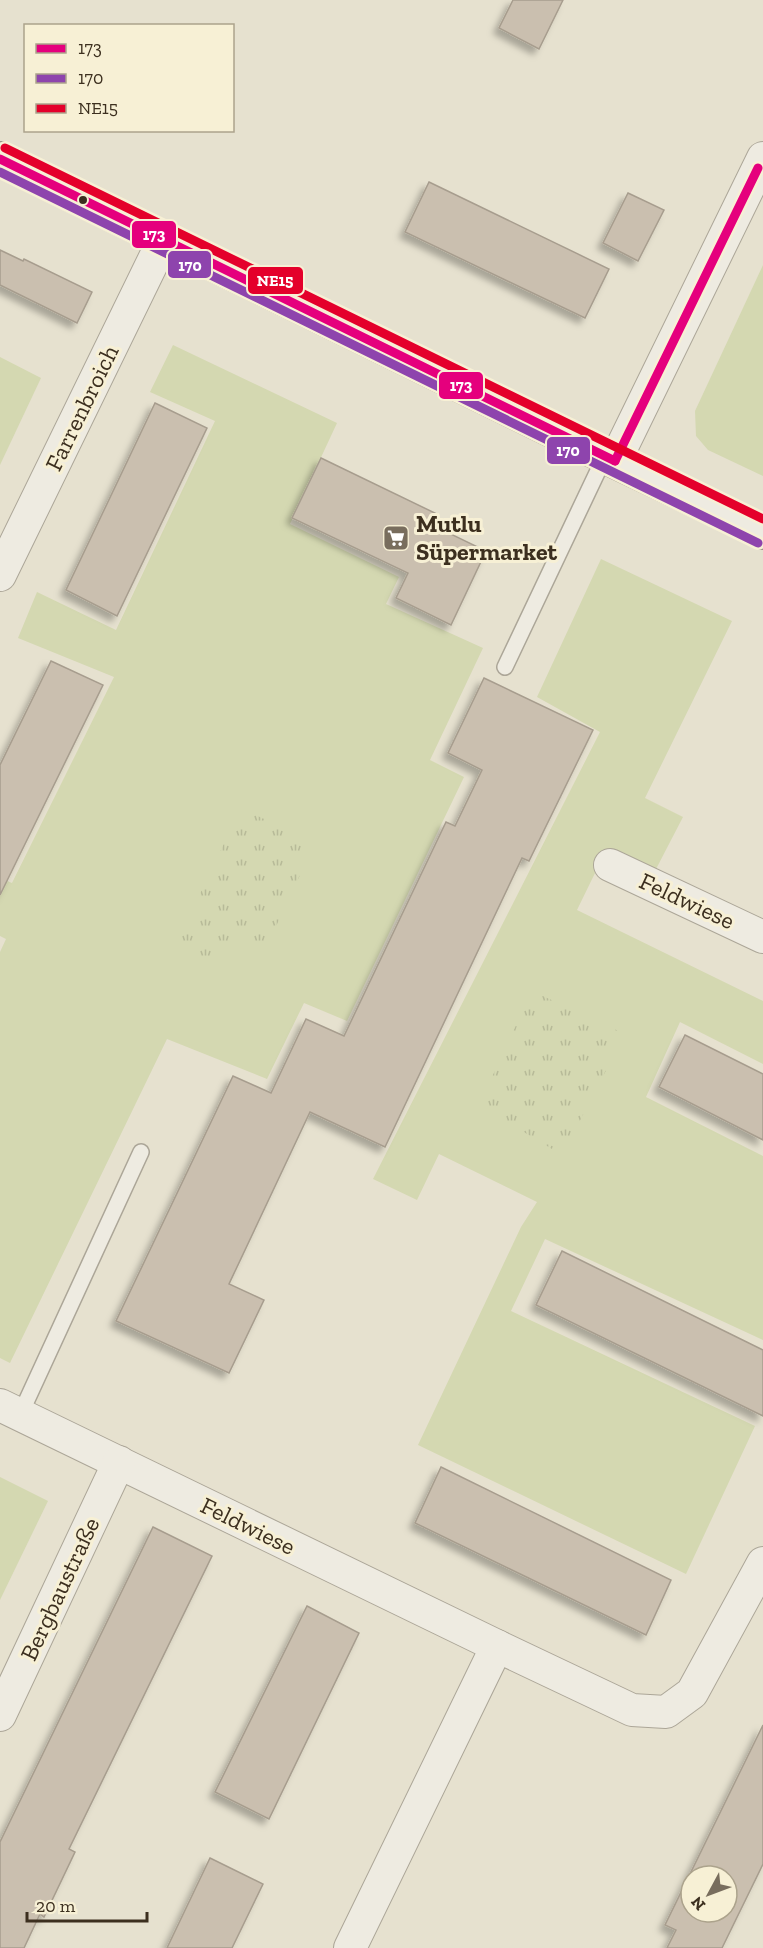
<svg xmlns="http://www.w3.org/2000/svg" width="763" height="1948" font-family="'Zilla Slab',serif">
	<style>
		.green { fill: #d4d8b1 }
		.park { fill: url(#park-tufts) }
		.building { fill: #cabfaf; stroke: #a79d8e; stroke-width: 1.5; fill-rule: evenodd; filter: url(#shadow) }
		.lines { fill: none; stroke-linecap: round; stroke-linejoin: round }
		.lane-casing { stroke: #aca698; stroke-width: 18 }
		.street-casing { stroke: #aca698; stroke-width: 34 }
		.secondary-casing { stroke: #9c9588; stroke-width: 36 }
		.lane { stroke: #eeebe1; stroke-width: 15 }
		.street { stroke: #eeebe1; stroke-width: 32 }
		.secondary { stroke: #eeebe1; stroke-width: 33 }
		.bus-1-casing { stroke: #f7f0d5; stroke-width: 14 }
		.bus-2-casing { stroke: #f7f0d5; stroke-width: 14 }
		.bus-3-casing { stroke: #f7f0d5; stroke-width: 14 }
		.bus-1 { stroke: #e5007d; stroke-width: 9 }
		.bus-2 { stroke: #8e44ad; stroke-width: 9 }
		.bus-3 { stroke: #e4002b; stroke-width: 9 }
		.bus-dot { fill: #3c2f1f; stroke: #f7f0d5; stroke-width: 2 }
		.labels { text-anchor: middle; stroke-width: 6; stroke-linejoin: round; paint-order: stroke }
		.street-label { font-size: 24px; fill: #3c2f1f; stroke: #f7f0d5 }
		.poi-label { font-size: 24px; font-weight: bold; fill: #3c2f1f; stroke: #f7f0d5; text-anchor: start }
		.line-badge { stroke: #f7f0d5; stroke-width: 2 }
		.badge-label { font-size: 16px; text-anchor: middle; font-weight: bold; fill: #fff }
	</style>
	<defs>
		<pattern id="park-tufts" width="24" height="20" patternUnits="userSpaceOnUse" patternTransform="scale(1.5)"><rect width="24" height="20" fill="#d4d8b1"/><path d="M3 7l-1-3M5 7V3M7 7l1-3M15 17l-1-3M17 17v-4M19 17l1-3" fill="none" stroke="#b7ba98"/></pattern>
		<filter id="shadow"><feDropShadow dx="-5.5" dy="5.5" stdDeviation="3" flood-color="#0004"/></filter>
	</defs>
	<rect width="100%" height="100%" fill="#e6e1cf"/>
	<!-- green -->
	<g class="green">
		<path d="M763,265V476L708,450L696,436L695,411Z"/>
		<path d="M173,345L337,423L290,524L399,577L386,604L483,648L430,760L464,777L347,1021L304,1003L267,1079L167,1039L10,1363L0,1358V952L6,939L0,936V878L12,883L114,677L18,638L37,592L116,630L215,421L150,392Z"/>
		<path d="M0,357L41,378L0,465Z"/>
		<path d="M601,559L732,621L645,798L683,817L655,871H596L577,910L763,1001V1064L680,1022L646,1097L763,1156V1340L545,1239L511,1311L755,1426L686,1574L418,1445L521,1227L537,1202L439,1154L417,1200L373,1179L600,732L537,697Z"/>
		<path d="M0,1477L48,1501L0,1600Z"/>
	</g>
	<!-- park -->
	<g class="park">
		<path d="M241,808L315,843L263,954L233,940L221,965L176,944Z"/>
		<path d="M532,991L625,1034L562,1155L479,1105Z"/>
	</g>
	<!-- building -->
	<g class="building">
		<path d="M513,0H563L539,49L499,28Z"/>
		<path d="M429,182L609,269L585,318L405,232Z"/>
		<path d="M628,193L664,210L638,261L603,243Z"/>
		<path d="M0,250L23,261L24,259L92,292L77,323L0,285Z"/>
		<path d="M155,403L207,428L117,616L66,590Z"/>
		<path d="M321,458L437,514L432,525L486,551L451,625L396,598L408,573L292,518Z"/>
		<path d="M51,661L103,685L0,895V765Z"/>
		<path d="M484,678L593,730L529,861L522,858L385,1147L310,1112L229,1284L264,1300L229,1373L116,1321L233,1076L271,1093L306,1019L344,1036L446,822L455,826L482,770L448,753Z"/>
		<path d="M685,1035L763,1074V1140L659,1087Z"/>
		<path d="M562,1251L763,1350V1416L536,1305Z"/>
		<path d="M441,1467L671,1580L646,1635L415,1523Z"/>
		<path d="M153,1527L212,1556L69,1849L75,1852L44,1917L40,1914L24,1948H0V1842Z"/>
		<path d="M307,1606L359,1633L269,1819L215,1792Z"/>
		<path d="M763,1725V1864L722,1948H667L676,1930L665,1925ZM691,1876H727V1912H691Z"/>
		<path d="M210,1858L263,1884L232,1948H167Z"/>
	</g>
	<g class="lines">
		<defs>
			<g id="lane">
				<path d="M505,667L605,456"/>
				<path d="M20,1415L141,1152"/>
			</g>
			<g id="street">
				<path d="M615,461L763,158"/>
				<path d="M0,575L164,239"/>
				<path d="M610,865L763,937"/>
				<path d="M0,1405L497,1646L632,1710L666,1712L692,1693L763,1563"/>
				<path d="M0,1715L119,1462"/>
				<path d="M350,1948L497,1646"/>
			</g>
			<path id="secondary" d="M0,159L615,461L763,532"/>
		</defs>
		<!-- lane casing -->
		<use href="#lane" class="lane-casing"/>
		<!-- street casing -->
		<use href="#street" class="street-casing"/>
		<!-- secondary casing -->
		<use href="#secondary" class="secondary-casing"/>
		<!-- lane -->
		<use href="#lane" class="lane"/>
		<!-- street -->
		<use href="#street" class="street"/>
		<!-- secondary -->
		<use href="#secondary" class="secondary"/>
		<defs>
			<g id="bus-1">
				<path d="M0,159L615,461"/>
				<path d="M615,461L758,168"/>
			</g>
			<path id="bus-2" d="M0,172L758,543"/>
			<path id="bus-3" d="M5,148L763,519"/>
		</defs>
		<!-- bus-1 casing -->
		<use href="#bus-1" class="bus-1-casing"/>
		<!-- bus-2 casing -->
		<use href="#bus-2" class="bus-2-casing"/>
		<!-- bus-3 casing -->
		<use href="#bus-3" class="bus-3-casing"/>
		<!-- bus-1 -->
		<use href="#bus-1" class="bus-1"/>
		<!-- bus-2 -->
		<use href="#bus-2" class="bus-2"/>
		<!-- bus-3 -->
		<use href="#bus-3" class="bus-3"/>
	</g>
	<!-- icons -->
	<defs>
		<symbol id="supermarket-square" viewBox="-11 -11 22 22"><rect x="-9" y="-9" width="18" height="18" rx="4" fill="#786d5d" stroke="#f7f0d5"/><path d="M-6-5.5h2.5l.6 2H6L4.5 2H-2.5L-4.4-4H-6ZM-1.5 3.2a1.3 1.3 0 1 0 .1 0ZM3 3.2a1.3 1.3 0 1 0 .1 0Z" fill="#fff"/></symbol>
	</defs>
	<g fill-rule="evenodd">
		<use href="#supermarket-square" x="381" y="523" width="30" height="30"/>
	</g>
	<!-- markers -->
	<circle class="bus-dot" cx="83" cy="200" r="5"/>
	<g class="labels">
		<!-- street labels -->
		<g class="street-label">
			<text transform="translate(82 408) rotate(-64)" y="8">Farrenbroich</text>
			<text transform="translate(687 901) rotate(25)" y="8">Feldwiese</text>
			<text transform="translate(248 1526) rotate(26)" y="8">Feldwiese</text>
			<text transform="translate(60 1589) rotate(-65)" y="8">Bergbaustraße</text>
		</g>
		<!-- poi labels -->
		<g class="poi-label">
			<text x="416" y="532">Mutlu<tspan x="416" dy="28">Süpermarket</tspan></text>
		</g>
	</g>
	<g class="line-badge">
		<rect x="131" y="220" width="46" height="29" rx="6" fill="#e5007d"/>
		<rect x="167" y="250" width="45" height="29" rx="6" fill="#8e44ad"/>
		<rect x="247" y="266" width="57" height="29" rx="6" fill="#e4002b"/>
		<rect x="438" y="371" width="46" height="29" rx="6" fill="#e5007d"/>
		<rect x="546" y="436" width="45" height="29" rx="6" fill="#8e44ad"/>
	</g>
	<g class="badge-label">
		<text x="154" y="240">173</text>
		<text x="190" y="271">170</text>
		<text x="275" y="286">NE15</text>
		<text x="461" y="391">173</text>
		<text x="568" y="456">170</text>
	</g>
	<!-- legend -->
	<rect x="24" y="24" width="210" height="108" fill="#f7f0d5" stroke="#aca38c" stroke-width="1.5"/>
	<rect x="36" y="44" width="30" height="9" fill="#e5007d" stroke="#aca38c" stroke-width="1.5"/>
	<text x="78" y="54" font-size="18" fill="#3c2f1f">173</text>
	<rect x="36" y="74" width="30" height="9" fill="#8e44ad" stroke="#aca38c" stroke-width="1.5"/>
	<text x="78" y="84" font-size="18" fill="#3c2f1f">170</text>
	<rect x="36" y="104" width="30" height="9" fill="#e4002b" stroke="#aca38c" stroke-width="1.5"/>
	<text x="78" y="114" font-size="18" fill="#3c2f1f">NE15</text>
	<!-- north arrow -->
	<g transform="translate(709 1894) rotate(229)"><circle r="28" fill="#f7f0d5" stroke="#aca38c" stroke-width="1.5"/>
	<path d="M0-4.5L10 22L0 15L-10 22Z" fill="#786d5d"/>
	<text y="-9" font-size="16" font-weight="bold" text-anchor="middle" fill="#3c2f1f">N</text>
	</g>
	<!-- scale -->
	<path d="M27 1912v9h120v-9" fill="none" stroke="#3c2f1f" stroke-width="3"/>
	<text x="36" y="1912" font-size="18" fill="#3c2f1f" stroke="#f7f0d5" stroke-width="4.5" paint-order="stroke">20 m</text>
</svg>
